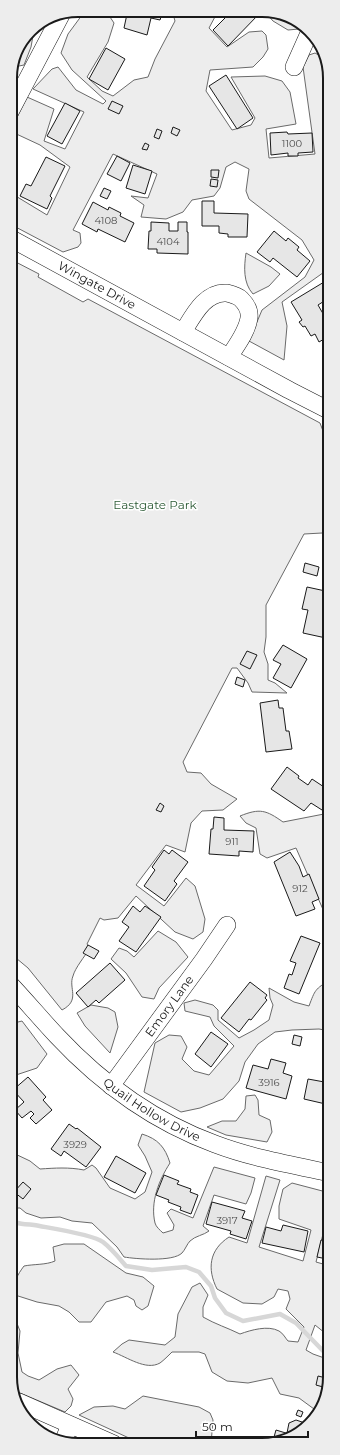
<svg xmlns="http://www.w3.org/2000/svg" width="340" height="1455" font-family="Montserrat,sans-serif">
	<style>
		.green { fill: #ededed; stroke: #6a6a6a }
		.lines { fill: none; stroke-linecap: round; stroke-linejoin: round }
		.stream { stroke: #d7d7d7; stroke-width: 4.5 }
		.building { fill: #e6e6e6; stroke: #1a1a1a }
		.minor-casing { stroke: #1a1a1a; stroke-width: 18 }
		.minor { stroke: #fff; stroke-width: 17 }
		.labels { text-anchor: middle; stroke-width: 3; stroke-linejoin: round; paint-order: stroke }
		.number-label { font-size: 10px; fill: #4d4d4d }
		.street-label { font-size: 12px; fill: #1a1a1a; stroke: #fff }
		.park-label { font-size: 12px; fill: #2b5a34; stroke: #fff }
		.rim { fill: none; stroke: #1a1a1a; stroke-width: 2 }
	</style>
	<rect width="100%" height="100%" fill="#fff"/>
	<!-- green -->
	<g class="green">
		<path d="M265,12H279L301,26L299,29L288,30L273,21Z"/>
		<path d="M217,13L209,28L227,47L249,32L262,31L266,35L268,49L263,57L253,67L210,70L206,91L232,130L251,125L255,118L231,77L265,76L282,81L290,92L296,124L266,129L269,158L315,154L303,67L309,55L315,53L324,58L329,69V271L327,270L282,302L287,326L284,360L249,341L262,310L305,277L314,260L302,240L249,199L246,191L249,169L235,162L226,167L220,188L214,196L192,200L183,212L166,219L141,217L144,205L131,196L148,198L157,174L113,154L73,230L80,233L81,243L78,247L63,252L10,224V179L13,180L14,195L47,215L70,167L40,145L10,131L27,97L54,109L44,141L65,149L84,112L33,89L52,69L58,67L76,90L103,104L106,101L72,70L61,53L68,34L82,15L108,14L114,23L108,42L87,77L102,91L113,96L134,80L148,77L155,59L175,21L173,14Z"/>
		<path d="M31,29L34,30L31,47L24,65L14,67Z"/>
		<path d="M246,253L271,267L280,274L269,286L253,294C243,283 244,267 246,253Z"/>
		<path d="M10,259L39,274L38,277L83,302L88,299L320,423L323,431L330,434V527L322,533L304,534L266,605V637L264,652L268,664V680L275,683L287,693L252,692L248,683L237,668H232L183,762L187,772L201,773L211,784L237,799L223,810L202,811L191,823L185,852L166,845L136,885L164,906L186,878L195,886L205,919L203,932L193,939L175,932L136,896L118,918L104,920L100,918L87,944L90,948C85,956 75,968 73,976C68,988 81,1000 62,1010L28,968L10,953Z"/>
		<path d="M330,808V933L326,932L323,921L325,914L296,848L267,858L260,854L256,828L246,823L240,816C260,808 266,810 283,822L324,814Z"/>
		<path d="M158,931L176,942L188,957L159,988L154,999L142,997L126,973L111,959L119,948L127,951L134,957Z"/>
		<path d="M330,980V1031L319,1029L292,1030L275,1032L258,1044L245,1062L239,1081L223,1099L200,1108L181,1112L144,1092L155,1043L169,1035L181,1036L187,1047L182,1059L194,1071L209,1075L234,1046L214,1026L210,1017L185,1011L184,1003L195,1000L213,1005L218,1010V1020L239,1038L254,1030L269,1020L273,1005L270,998L269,988L294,1002L309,1006C315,990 315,989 330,980Z"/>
		<path d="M91,1005L108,1008L115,1012L118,1027L110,1053L85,1026L77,1013Z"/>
		<path d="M22,1021L47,1054L37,1068L16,1075L11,1082L10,1024Z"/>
		<path d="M255,1095L258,1100L259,1115L270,1120L272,1132L267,1142L226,1135L207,1127L222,1121H236L245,1109L246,1096Z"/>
		<path d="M142,1134C158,1139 165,1147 170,1163C159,1180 150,1202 155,1223C156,1227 160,1230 163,1233L173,1230L174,1225L167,1213L171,1209L193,1218L214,1167L255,1178L251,1193L246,1204L214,1195L203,1226L209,1231C204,1235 195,1236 190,1241C187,1244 185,1250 182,1253C173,1262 136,1259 124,1257L117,1247L92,1223L72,1221L60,1217L41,1218L26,1213L20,1208H11V1152L30,1161L40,1169C55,1168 69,1167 84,1170L92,1165L96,1168L110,1188L135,1199L145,1192L152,1172L145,1156L138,1145Z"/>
		<path d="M266,1176L280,1180L259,1247L303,1261L311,1230L279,1219V1206L283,1189L292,1183L330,1193V1206L316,1262L330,1266V1337L315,1325L306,1350L313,1354L330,1360V1381L315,1418L314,1409L299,1398L280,1394L272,1378L248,1383L227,1381L212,1372L205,1354L199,1352H172C168,1356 164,1360 160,1363C146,1371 127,1357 113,1352L122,1344L129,1340L165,1345L175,1337L178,1314L192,1287L200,1283L208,1295L203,1307V1317C215,1324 228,1328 240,1334C251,1330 268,1325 279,1331C283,1333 286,1339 288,1341L298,1342L304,1327L286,1309L290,1299L288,1291L278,1289L274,1297L262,1304L243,1303L217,1289C207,1269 209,1250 229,1237L247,1243Z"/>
		<path d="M64,1244H84L97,1253L126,1273L143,1277L154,1286L148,1306L142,1310L136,1306L134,1300L127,1296L106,1302L91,1322H79L69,1312L59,1306L37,1302L15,1295C11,1285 18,1274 24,1266C34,1264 46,1265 55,1261L53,1247Z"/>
		<path d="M11,1314L14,1316L20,1331L18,1353L22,1372L28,1376L39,1380L57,1369L71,1365L79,1375L68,1389L73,1399L71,1406L65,1412L13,1390L11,1386Z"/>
		<path d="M143,1396L199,1407L210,1413L213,1420L211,1444H142L79,1415L94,1407L113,1406L125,1409Z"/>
	</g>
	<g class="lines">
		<!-- stream -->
		<path class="stream" d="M11,1220C21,1226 23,1223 34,1225C49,1228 92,1234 103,1242C112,1249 119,1258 126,1266L152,1270L186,1267L199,1272L211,1286L215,1298L226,1313L243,1321L280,1314L296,1323L328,1356L330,1357"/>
	</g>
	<!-- building -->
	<g class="building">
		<path d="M230,13H257L259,14L228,46L213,30Z"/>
		<path d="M127,14H162L160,20L151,18L147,35L124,28Z"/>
		<path d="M106,48L125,59L108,90L89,79Z"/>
		<path d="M226,75L253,118L237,129L209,86Z"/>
		<path d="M112,101L123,106L119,114L108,109Z"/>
		<path d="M65,103L80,111L62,144L47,136Z"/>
		<path d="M173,127L180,130L177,136L171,133Z"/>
		<path d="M157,129L162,131L159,139L154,137Z"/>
		<path d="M287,132L288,134L312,133L313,152L298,153V156H288V153L271,155L270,133Z"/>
		<path d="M145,143L149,145L147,150L142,149Z"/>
		<path d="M117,156L130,163L121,181L107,174Z"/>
		<path d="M46,157L65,166L50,196L52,198L47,209L20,196L26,184L31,186Z"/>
		<path d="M133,165L152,171L145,194L126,188Z"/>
		<path d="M211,170H219L218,178L211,177Z"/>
		<path d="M211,179L218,180L217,187L210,186Z"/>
		<path d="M104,188L111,191L107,199L100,196Z"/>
		<path d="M202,201H214V213L248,214L247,237H228V234L219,233V226H202Z"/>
		<path d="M93,202L108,210L109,207L121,213L120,216L134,223L125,242L98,229L97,232L82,224Z"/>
		<path d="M151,222L169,223V231H178V222H187V232H188V254L157,253V249H148L149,231H151Z"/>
		<path d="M274,231L286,241L288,238L299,247L297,250L310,261L297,277L273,258L270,262L257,252Z"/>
		<path d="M329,279V298L318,305L329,324V325L326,328L329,336L319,342L315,334L311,336L305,326L303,327L299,322L302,320L291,302Z"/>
		<path d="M330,556V580L324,578Z"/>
		<path d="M305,563L319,567L317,576L303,572Z"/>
		<path d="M307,587L330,592V624L326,638L303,633L308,610L302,609Z"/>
		<path d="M283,645L307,659L291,688L273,678L281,664L273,660Z"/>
		<path d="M247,651L257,655L250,669L240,664Z"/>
		<path d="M237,677L245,680L243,687L235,684Z"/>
		<path d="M278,700L279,708H283L286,731H289L292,749L266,752L260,703Z"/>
		<path d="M287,767L299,776L298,778L308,785L312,779L330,791V799L322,810L311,803L304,811L271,789Z"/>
		<path d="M160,803L164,806L161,812L156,810Z"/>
		<path d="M214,817L224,818V830L254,831L253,852L239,851V856L209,854L211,829H213Z"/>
		<path d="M164,850L169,854L172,850L188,862L174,881L177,884L165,901L144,886L155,870L152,867Z"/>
		<path d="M290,852L299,866L303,877L309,874L319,899L312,902L315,909L296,916L274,862Z"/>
		<path d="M133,906L140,912L145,906L161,917L136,952L119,941L129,927L122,922Z"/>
		<path d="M301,936L320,943L299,994L284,988L289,974L292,975L296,963L290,961Z"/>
		<path d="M88,945L99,951L94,959L83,953Z"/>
		<path d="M110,963L125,980L99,1003L96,1000L88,1007L76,993Z"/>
		<path d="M250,982L267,995L265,998L267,1000L251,1020L249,1019L239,1032L221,1018Z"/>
		<path d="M211,1032L228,1044L211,1067L195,1054Z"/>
		<path d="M294,1035L302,1037L300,1046L292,1044Z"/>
		<path d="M271,1059L286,1063L283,1073L292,1076L286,1099L246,1088L253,1065L268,1069Z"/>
		<path d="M28,1077L46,1097L43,1100L52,1110L36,1124L30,1118L34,1114L31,1111L22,1118L15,1110L24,1102L13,1090Z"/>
		<path d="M308,1079L330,1083V1105L304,1099Z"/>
		<path d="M69,1124L76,1129L77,1128L101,1147L86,1167L64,1151L61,1156L51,1149Z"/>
		<path d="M116,1156L146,1173L135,1193L104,1177Z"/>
		<path d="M164,1175L179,1181L177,1184L191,1189L190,1192L198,1195L191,1214L180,1210L181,1207L168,1202L169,1200L156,1195Z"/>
		<path d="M23,1182L31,1189L23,1199L14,1192Z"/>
		<path d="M212,1202L245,1211L242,1218L252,1221L246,1239L230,1234L231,1231L206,1224Z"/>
		<path d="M283,1225L308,1231L304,1252L262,1243L266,1227L281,1231Z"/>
		<path d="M321,1240L330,1242V1263L326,1262L327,1259L317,1257Z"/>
		<path d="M318,1376L326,1378L323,1387L316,1385Z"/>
		<path d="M298,1410L303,1412L301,1417L296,1415Z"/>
		<path d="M296,1420L302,1422L306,1426L291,1434L287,1433L289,1423Z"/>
		<path d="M276,1430L289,1434H290L272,1444Z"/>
	</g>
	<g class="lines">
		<defs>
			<g id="minor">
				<path d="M294,67L310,31"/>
				<path d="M10,112L61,15"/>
				<path id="s1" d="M10,238L289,390L330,411"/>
				<path d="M183,332C193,316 205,291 227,293C231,294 238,296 241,299C246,304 250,311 249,318C247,332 236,346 229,357"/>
				<path id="s2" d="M10,984C26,1001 41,1019 57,1036C101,1083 155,1122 215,1144C252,1158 292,1165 330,1173"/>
				<path id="s3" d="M111,1086L204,959L227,925"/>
				<path d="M19,1402L114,1444"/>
				<path d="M63,1442L70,1425"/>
			</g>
		</defs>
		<!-- minor casing -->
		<use href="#minor" class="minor-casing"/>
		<!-- minor -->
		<use href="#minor" class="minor"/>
	</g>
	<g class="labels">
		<!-- number labels -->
		<g class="number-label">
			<text x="292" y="147">1100</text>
			<text x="106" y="224">4108</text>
			<text x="168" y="245">4104</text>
			<text x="232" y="845">911</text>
			<text x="300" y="892">912</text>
			<text x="269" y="1086">3916</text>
			<text x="75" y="1148">3929</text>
			<text x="227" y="1224">3917</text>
		</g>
		<!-- street labels -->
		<g class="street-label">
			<text dy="4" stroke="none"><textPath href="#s1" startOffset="99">Wingate Drive</textPath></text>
			<text dy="4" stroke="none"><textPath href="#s3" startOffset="99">Emory Lane</textPath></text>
			<text dy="4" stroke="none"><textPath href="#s2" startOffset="191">Quail Hollow Drive</textPath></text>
		</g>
		<!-- park labels -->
		<g class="park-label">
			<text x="155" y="509">Eastgate Park</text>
		</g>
	</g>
	<!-- crop -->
	<path d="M0 0H340V1455H0ZM78 17H262A61 61 0 0 1 323 78V1377A61 61 0 0 1 262 1438H78A61 61 0 0 1 17 1377V78A61 61 0 0 1 78 17Z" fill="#ededed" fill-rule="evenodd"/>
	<path class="rim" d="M78 17H262A61 61 0 0 1 323 78V1377A61 61 0 0 1 262 1438H78A61 61 0 0 1 17 1377V78A61 61 0 0 1 78 17Z"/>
	<!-- scale -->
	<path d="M196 1431v6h112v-6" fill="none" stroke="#1a1a1a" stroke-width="2"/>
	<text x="202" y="1431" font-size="12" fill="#1a1a1a" stroke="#ffffff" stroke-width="3" paint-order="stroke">50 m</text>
</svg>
